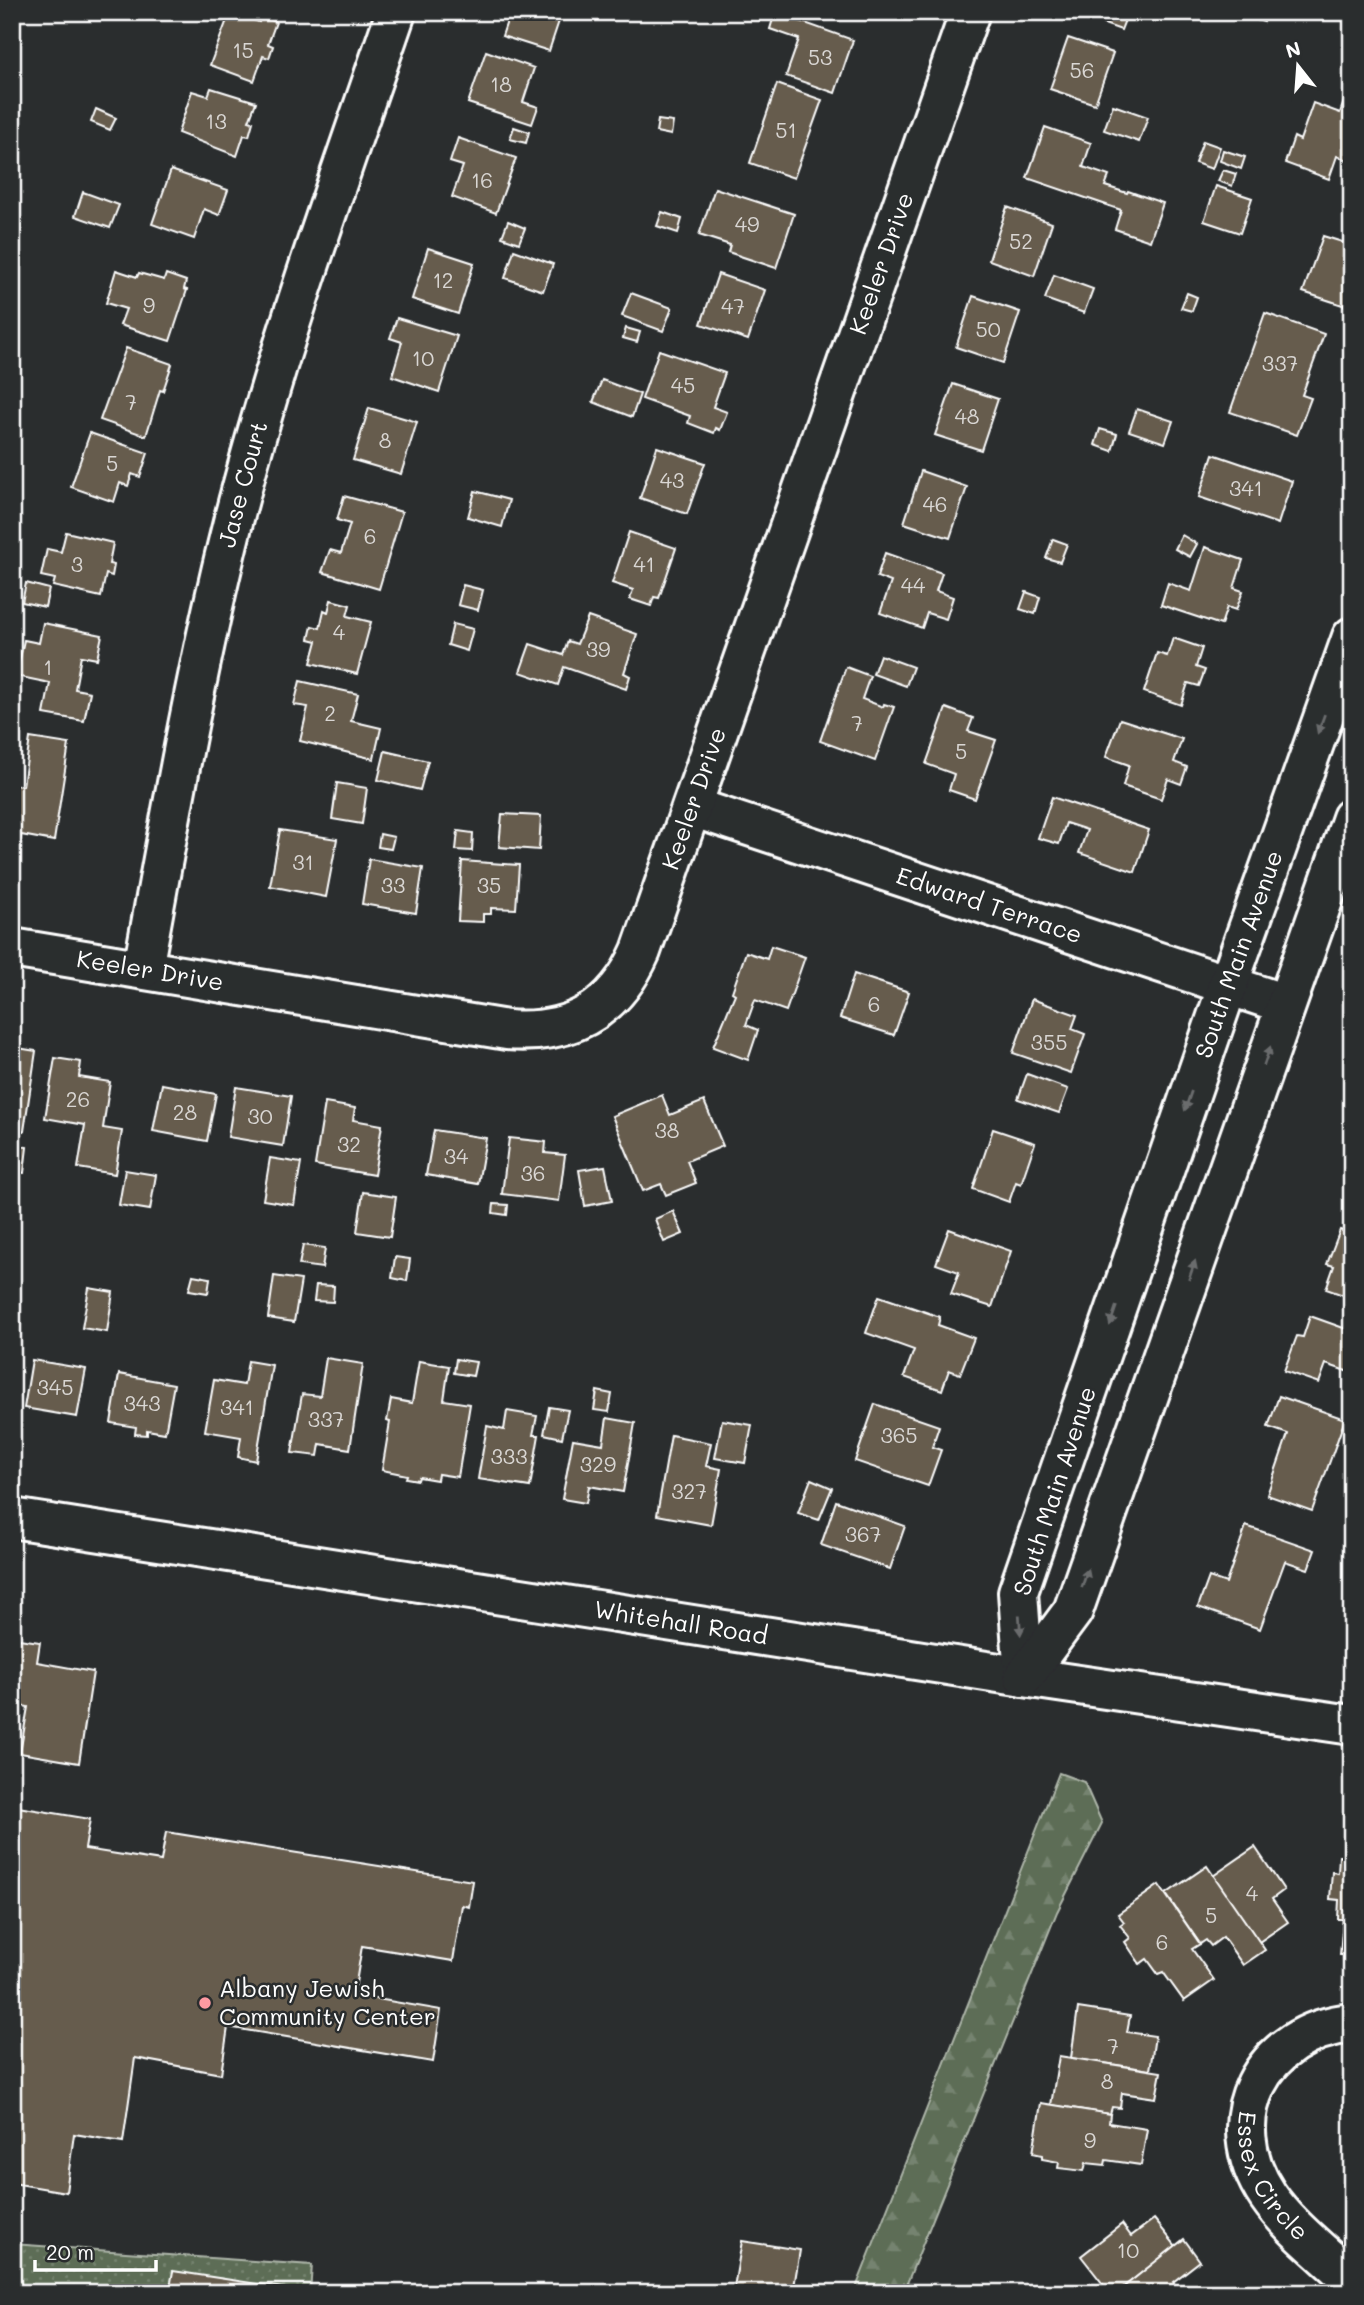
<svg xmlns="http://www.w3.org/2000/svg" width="1364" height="2305" font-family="Mali,sans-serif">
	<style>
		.grass { fill: url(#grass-dots); stroke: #aeb6aa; stroke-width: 2 }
		.forest { fill: url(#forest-firs); stroke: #aeb6aa; stroke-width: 2 }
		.building { fill: #665c4e; stroke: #fff; stroke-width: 2 }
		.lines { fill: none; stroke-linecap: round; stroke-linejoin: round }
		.minor-casing { stroke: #fff; stroke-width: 44 }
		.minor { stroke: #2a2d2e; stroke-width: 38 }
		.oneway { fill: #6a6c6d }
		.poi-dot { fill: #ff9aa2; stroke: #2a2d2e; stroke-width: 2.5 }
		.labels { text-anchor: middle; stroke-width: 5; stroke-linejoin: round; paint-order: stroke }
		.number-label { font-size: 21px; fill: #d9d6d3 }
		.street-label { font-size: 24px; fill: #fff; stroke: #2a2d2e }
		.poi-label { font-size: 24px; fill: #fff; stroke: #2a2d2e; text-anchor: start }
	</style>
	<defs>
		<pattern id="grass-dots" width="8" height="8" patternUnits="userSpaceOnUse" patternTransform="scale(1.75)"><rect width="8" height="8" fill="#5d6d56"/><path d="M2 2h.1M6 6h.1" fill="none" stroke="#75836f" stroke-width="1.8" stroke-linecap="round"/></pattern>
		<pattern id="forest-firs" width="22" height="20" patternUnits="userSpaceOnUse" patternTransform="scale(1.75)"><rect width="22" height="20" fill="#5d6d56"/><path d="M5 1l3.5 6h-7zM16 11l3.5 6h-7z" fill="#75836f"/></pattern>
	</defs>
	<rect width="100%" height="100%" fill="#2a2d2e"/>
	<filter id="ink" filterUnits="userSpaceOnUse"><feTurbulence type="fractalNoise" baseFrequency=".0143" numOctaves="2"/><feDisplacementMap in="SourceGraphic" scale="14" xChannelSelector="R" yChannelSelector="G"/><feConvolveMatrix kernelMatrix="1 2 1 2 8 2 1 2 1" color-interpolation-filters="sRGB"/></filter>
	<g filter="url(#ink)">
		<!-- grass -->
		<path class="grass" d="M12,2244L312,2265L310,2293H12Z"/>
		<!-- forest -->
		<path class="forest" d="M1059,1773L1084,1782L1102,1823L1057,1912L903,2293H854Z"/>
		<!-- building -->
		<g class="building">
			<path d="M230,12L259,22L261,16L276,22L268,44L273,46L269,58L263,56L254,81L210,65Z"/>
			<path d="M510,12H562L549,51L502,36Z"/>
			<path d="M753,12H790L788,17L853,40L835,93L786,76L799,39L770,29L773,19Z"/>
			<path d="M1077,12H1128L1121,30L1076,14Z"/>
			<path d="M1248,12H1267L1264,22L1246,17Z"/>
			<path d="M1068,38L1113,53L1095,104L1050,89Z"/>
			<path d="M486,51L534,68L523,102L538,107L532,124L468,103Z"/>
			<path d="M777,84L822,100L794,178L750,163Z"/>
			<path d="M211,88L256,102L249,121L253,122L249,136L244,135L237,156L178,133L192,91L208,96Z"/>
			<path d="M1347,92L1352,94V162L1337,156L1329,179L1285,163L1294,137L1300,140L1313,103L1340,113Z"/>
			<path d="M1113,105L1148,117L1139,142L1104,130Z"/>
			<path d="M96,109L116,118L110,130L91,122Z"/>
			<path d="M658,120L673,122L671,135L656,132Z"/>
			<path d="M514,127L529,132L526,143L510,139Z"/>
			<path d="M1045,127L1091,143L1083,167L1109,176L1105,186L1127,193L1128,191L1163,203L1150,241L1115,229L1121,210L1027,178Z"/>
			<path d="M458,138L516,158L496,213L452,197L463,166L450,162Z"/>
			<path d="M1203,141L1220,147L1212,169L1195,163Z"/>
			<path d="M1223,150L1245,157L1241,169L1220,161Z"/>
			<path d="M171,170L228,190L219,215L204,209L194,239L152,224Z"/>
			<path d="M1223,170L1236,174L1232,186L1218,181Z"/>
			<path d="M1216,186L1252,198L1240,233L1204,221Z"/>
			<path d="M715,188L794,214L776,268L728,252L730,245L699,235Z"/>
			<path d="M83,192L119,205L110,228L75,216Z"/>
			<path d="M1007,207L1052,223L1034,276L989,260Z"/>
			<path d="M662,212L682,219L678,233L657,226Z"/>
			<path d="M508,221L525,228L519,243L502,237Z"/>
			<path d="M1323,236L1352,245V308L1303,292Z"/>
			<path d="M428,248L474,263L458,314L412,299Z"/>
			<path d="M514,250L553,264L543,291L505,278Z"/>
			<path d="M116,270L137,277L139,273L164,280L166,274L186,281L184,289L187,290L170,341L120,325L126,309L106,303Z"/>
			<path d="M718,274L765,290L748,340L701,324Z"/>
			<path d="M1054,275L1093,289L1084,313L1045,299Z"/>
			<path d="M631,293L672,308L663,331L622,316Z"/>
			<path d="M1187,293L1197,297L1192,311L1181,308Z"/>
			<path d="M973,296L1020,312L1003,363L956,347Z"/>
			<path d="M1265,313L1324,334L1302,395L1311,398L1297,435L1230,412Z"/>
			<path d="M397,318L457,336L439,392L392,376L402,342L390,338Z"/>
			<path d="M626,328L640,332L637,342L623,338Z"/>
			<path d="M126,348L172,364L163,391L160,390L146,436L100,420Z"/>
			<path d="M659,350L725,373L713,407L727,412L720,430L716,428L714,433L688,423L690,416L642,399Z"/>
			<path d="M602,380L640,394L632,417L593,402Z"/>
			<path d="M953,384L998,399L981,450L935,435Z"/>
			<path d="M369,408L417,422L401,474L353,460Z"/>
			<path d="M1137,409L1173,421L1165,443L1129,431Z"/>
			<path d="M1100,429L1117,434L1112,451L1095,445Z"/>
			<path d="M90,433L148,453L140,477L132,474L128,486L120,483L114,502L71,487Z"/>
			<path d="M657,447L705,463L687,514L640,498Z"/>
			<path d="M1213,454L1292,481L1278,524L1199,497Z"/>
			<path d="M921,471L967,487L950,538L904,523Z"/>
			<path d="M475,491L509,500L502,527L468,517Z"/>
			<path d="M344,496L402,512L379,589L322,572L330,550L341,553L350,524L337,520Z"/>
			<path d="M66,532L113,543L109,564L114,565L112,576L106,574L101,597L53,586L55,579L41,576L47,549L61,552Z"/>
			<path d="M629,532L676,548L659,598L654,597L651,606L630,599L633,590L612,583Z"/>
			<path d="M1182,535L1197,544L1190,557L1175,549Z"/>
			<path d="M1053,539L1067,544L1060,562L1046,558Z"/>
			<path d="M1205,547L1243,560L1234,588L1243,591L1236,610L1227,607L1221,625L1161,605L1168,583L1191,591Z"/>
			<path d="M885,553L942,573L936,591L953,597L946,619L927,613L922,628L880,613L891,582L877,577Z"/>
			<path d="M26,583L49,589L45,607L22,602Z"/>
			<path d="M463,585L483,590L478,610L458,605Z"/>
			<path d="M1026,592L1040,597L1035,614L1020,609Z"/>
			<path d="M331,600L350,605L347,616L371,622L357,674L311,663L317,641L309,639L312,626L320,628L324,610L328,612Z"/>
			<path d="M588,617L637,634L624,673L630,676L626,689L564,667L558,685L520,672L530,644L563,655L568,641L577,644Z"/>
			<path d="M43,623L102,635L97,659L81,656L75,689L90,692L84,721L44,714L50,683L16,676L24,640L39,643Z"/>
			<path d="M453,624L473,629L467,651L448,645Z"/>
			<path d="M1173,638L1202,648L1196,667L1205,670L1199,686L1188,683L1181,705L1144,692L1157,653L1167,656Z"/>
			<path d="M880,655L913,667L906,686L873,674Z"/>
			<path d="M846,667L870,676L862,699L883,707L884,704L894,707L875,761L820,741Z"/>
			<path d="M300,681L358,694L351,721L381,728L374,759L300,741L308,707L294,705Z"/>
			<path d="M946,708L973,718L968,731L996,740L975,799L949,790L954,774L926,764Z"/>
			<path d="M1120,719L1182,739L1174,762L1187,767L1181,784L1168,779L1161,799L1123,786L1129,765L1106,757Z"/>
			<path d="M30,738L69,744L54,841L21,835L19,848L12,847V785L23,786Z"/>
			<path d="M385,751L428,761L420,790L378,780Z"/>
			<path d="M337,783L367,788L362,824L332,819Z"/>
			<path d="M1052,797L1149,830L1135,872L1079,853L1087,830L1066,823L1059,844L1038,838Z"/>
			<path d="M502,814L541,816L539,850L499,847Z"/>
			<path d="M280,830L337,839L326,897L270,886Z"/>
			<path d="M458,831L473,833L472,851L456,850Z"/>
			<path d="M380,834L394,837L391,849L378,847Z"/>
			<path d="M369,859L423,868L416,913L362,904Z"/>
			<path d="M462,861L519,865L516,909L491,908V914H483V922L458,921Z"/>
			<path d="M771,946L805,957L786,1011L755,1000L746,1025L758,1030L748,1060L713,1047L735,994L732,992L746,952L767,959Z"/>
			<path d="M854,974L909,992L894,1035L840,1018Z"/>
			<path d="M1032,999L1077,1015L1072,1029L1085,1034L1071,1073L1013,1053Z"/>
			<path d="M12,1047L36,1051L24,1131L12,1129Z"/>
			<path d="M55,1058L81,1062L79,1077L110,1082L103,1128L122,1131L115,1174L78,1168L85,1125L45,1118Z"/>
			<path d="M1027,1074L1068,1089L1059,1113L1018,1099Z"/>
			<path d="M162,1084L216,1094L207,1141L153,1131Z"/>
			<path d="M236,1087L291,1096L283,1146L228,1137Z"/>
			<path d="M662,1095L670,1115L704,1101L723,1146L687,1161L696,1183L666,1195L661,1184L643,1191L612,1116Z"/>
			<path d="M325,1103L355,1108L353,1120L382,1125L374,1175L315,1165Z"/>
			<path d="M993,1129L1035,1143L1021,1184L1016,1182L1009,1202L973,1189Z"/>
			<path d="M434,1130L486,1138L478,1184L426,1175Z"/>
			<path d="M509,1138L546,1142L545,1153L565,1155L559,1201L502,1194Z"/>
			<path d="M13,1145L27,1147L24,1173L12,1172Z"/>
			<path d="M270,1158L301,1163L294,1205L263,1200Z"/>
			<path d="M605,1166L612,1201L585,1206L579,1170Z"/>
			<path d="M125,1170L156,1175L150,1210L119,1205Z"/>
			<path d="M363,1192L396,1197L390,1237L357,1232Z"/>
			<path d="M494,1204L508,1205L507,1215L493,1213Z"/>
			<path d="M673,1211L683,1234L664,1242L655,1219Z"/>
			<path d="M949,1229L1011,1251L992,1307L951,1294L959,1272L936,1264Z"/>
			<path d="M1340,1230L1352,1234V1298L1326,1289L1334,1266L1327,1264Z"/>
			<path d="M303,1245L325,1248L322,1268L299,1265Z"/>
			<path d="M395,1257L410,1259L407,1281L392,1278Z"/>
			<path d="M193,1275L210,1278L208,1293L189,1290Z"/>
			<path d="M274,1276L301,1280L294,1322L268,1318Z"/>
			<path d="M316,1285L334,1286L333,1302L314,1301Z"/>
			<path d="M89,1288L113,1292L107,1332L82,1328Z"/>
			<path d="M879,1296L940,1317L938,1325L974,1338L960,1374L949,1370L942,1390L904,1377L914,1350L866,1333Z"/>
			<path d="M1310,1316L1352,1331V1373L1326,1364L1319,1383L1284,1371L1297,1336L1303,1337Z"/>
			<path d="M326,1358L363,1364L350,1449L320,1444L318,1456L292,1453L302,1394L320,1396Z"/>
			<path d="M456,1359L476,1362L473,1376L454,1373Z"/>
			<path d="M32,1360L86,1369L77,1417L24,1408Z"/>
			<path d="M248,1361L272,1365L256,1461L238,1457L241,1437L205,1431L214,1380L244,1385Z"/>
			<path d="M419,1361L449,1366L444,1400L470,1404L458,1477L438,1474L437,1480L419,1477L418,1480L406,1478L407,1475L382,1470L390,1422L387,1421L391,1399L412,1403Z"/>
			<path d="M119,1374L174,1384L165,1433L147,1430V1435L135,1434L136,1427L111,1423Z"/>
			<path d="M597,1391L612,1394L609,1412L594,1410Z"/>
			<path d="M1279,1396L1345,1419L1312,1511L1267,1495L1288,1434L1268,1427Z"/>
			<path d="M875,1404L939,1426L932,1447L941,1450L928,1486L855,1461Z"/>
			<path d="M549,1407L568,1410L562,1438L544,1434Z"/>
			<path d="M507,1411L537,1416L533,1435H539L530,1487L478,1479L487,1426L504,1430Z"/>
			<path d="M607,1418L635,1423L623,1492L589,1486L586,1503L562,1499L573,1439L603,1444Z"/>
			<path d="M722,1420L752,1425L745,1463L715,1458Z"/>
			<path d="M671,1435L711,1443L706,1466L721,1469L711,1525L657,1515Z"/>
			<path d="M811,1479L832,1488L819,1520L798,1513Z"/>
			<path d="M836,1501L905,1526L890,1569L821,1545Z"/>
			<path d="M1246,1526L1315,1550L1308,1569L1285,1561L1260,1629L1198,1607L1209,1577L1226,1583Z"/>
			<path d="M12,1638L40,1642L37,1662L93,1672L79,1763L20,1753L28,1707L12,1704Z"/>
			<path d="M12,1806L90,1819L85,1849L161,1861L166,1832L473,1881L469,1907L462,1905L453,1961L362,1946L354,1995L441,2010L433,2062L228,2027L221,2074L135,2058L123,2142L74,2134L66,2192L12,2183Z"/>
			<path d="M1344,1846L1352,1847V1955H1340L1343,1919H1338L1339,1900L1330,1899L1332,1872L1338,1873L1339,1856H1343Z"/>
			<path d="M1255,1847L1284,1890L1272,1899L1288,1922L1259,1942L1213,1876Z"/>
			<path d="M1207,1866L1265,1950L1243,1965L1223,1937L1211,1946L1206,1940L1200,1944L1166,1894Z"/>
			<path d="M1159,1885L1200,1944L1192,1949L1214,1980L1184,2001L1163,1972L1158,1974L1147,1959L1140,1964L1125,1942L1130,1938L1120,1925L1124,1922L1118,1914Z"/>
			<path d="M1078,2008L1130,2016L1127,2032L1155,2036L1150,2070L1071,2058Z"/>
			<path d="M1059,2056L1161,2072L1156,2098L1122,2093L1120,2108L1112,2107L1110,2114L1051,2105Z"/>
			<path d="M1041,2103L1110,2114L1109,2123L1147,2129L1141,2165L1106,2160L1105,2165L1086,2163L1084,2171L1058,2168L1059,2162L1042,2159V2155L1033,2153Z"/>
			<path d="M1154,2219L1176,2246L1116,2293H1110L1081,2256L1122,2224L1131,2236Z"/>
			<path d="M1184,2239L1200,2261L1173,2282L1182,2293H1116Z"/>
			<path d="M742,2241L800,2250L793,2293H733Z"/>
			<path d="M173,2271L297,2290L296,2293H169Z"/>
		</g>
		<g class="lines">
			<defs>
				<g id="minor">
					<path id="s1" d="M692,807L1285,1004"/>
					<path id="s2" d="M12,948L507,1030C571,1035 615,1010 641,951L970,12"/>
					<path id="s3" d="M143,969C170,820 196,670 233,522C277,349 338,181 396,12"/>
					<path id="s4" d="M12,1518L1024,1677L1352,1725"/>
					<path id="s5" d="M1024,1677L1018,1592L1228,985L1352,637"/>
					<path d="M1024,1677L1073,1611L1352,818"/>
					<path id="s6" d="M1352,2023C1261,2032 1216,2119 1268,2196C1289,2227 1325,2254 1352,2280"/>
				</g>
			</defs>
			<!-- minor casing -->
			<use href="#minor" class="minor-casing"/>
			<!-- minor -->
			<use href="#minor" class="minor"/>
		</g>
		<!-- one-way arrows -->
		<defs><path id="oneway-solid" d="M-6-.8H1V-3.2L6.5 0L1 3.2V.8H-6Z" transform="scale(1.75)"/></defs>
		<g class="oneway">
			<use href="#oneway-solid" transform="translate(1321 724) rotate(110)"/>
			<use href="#oneway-solid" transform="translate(1267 1056) rotate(-71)"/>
			<use href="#oneway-solid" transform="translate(1188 1101) rotate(109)"/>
			<use href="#oneway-solid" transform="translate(1192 1270) rotate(-71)"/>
			<use href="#oneway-solid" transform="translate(1113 1316) rotate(109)"/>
			<use href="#oneway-solid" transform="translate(1085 1578) rotate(-71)"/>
			<use href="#oneway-solid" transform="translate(1020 1625) rotate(86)"/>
		</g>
	</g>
	<!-- markers -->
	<circle class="poi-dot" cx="205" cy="2003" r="7"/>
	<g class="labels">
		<!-- number labels -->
		<g class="number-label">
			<text x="243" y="58">15</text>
			<text x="820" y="65">53</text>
			<text x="1082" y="78">56</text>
			<text x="501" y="92">18</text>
			<text x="216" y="129">13</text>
			<text x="786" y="138">51</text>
			<text x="482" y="188">16</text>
			<text x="747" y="232">49</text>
			<text x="1021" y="249">52</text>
			<text x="443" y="288">12</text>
			<text x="149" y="313">9</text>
			<text x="733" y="314">47</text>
			<text x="988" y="337">50</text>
			<text x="423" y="366">10</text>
			<text x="1280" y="371">337</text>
			<text x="683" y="393">45</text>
			<text x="131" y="410">7</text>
			<text x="967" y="424">48</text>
			<text x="385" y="448">8</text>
			<text x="112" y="471">5</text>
			<text x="672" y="488">43</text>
			<text x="1246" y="496">341</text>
			<text x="935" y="512">46</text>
			<text x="370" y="544">6</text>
			<text x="77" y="572">3</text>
			<text x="644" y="572">41</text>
			<text x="913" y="593">44</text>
			<text x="339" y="640">4</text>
			<text x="598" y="657">39</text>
			<text x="48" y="675">1</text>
			<text x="330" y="721">2</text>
			<text x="857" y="731">7</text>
			<text x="961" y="759">5</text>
			<text x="303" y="870">31</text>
			<text x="393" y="893">33</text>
			<text x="489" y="893">35</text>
			<text x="874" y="1012">6</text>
			<text x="1049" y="1050">355</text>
			<text x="78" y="1107">26</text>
			<text x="185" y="1120">28</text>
			<text x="260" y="1124">30</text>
			<text x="667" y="1138">38</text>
			<text x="349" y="1152">32</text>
			<text x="456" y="1164">34</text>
			<text x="533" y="1181">36</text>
			<text x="55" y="1395">345</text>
			<text x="142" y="1411">343</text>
			<text x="237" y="1415">341</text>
			<text x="326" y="1427">337</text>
			<text x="899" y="1443">365</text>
			<text x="509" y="1464">333</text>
			<text x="598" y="1472">329</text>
			<text x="689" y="1499">327</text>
			<text x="863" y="1542">367</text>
			<text x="1252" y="1901">4</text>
			<text x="1211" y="1923">5</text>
			<text x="1162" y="1950">6</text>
			<text x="1113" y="2054">7</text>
			<text x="1107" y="2089">8</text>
			<text x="1090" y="2148">9</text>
			<text x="1128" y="2258">10</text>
		</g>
		<!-- street labels -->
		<g class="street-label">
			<text dy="8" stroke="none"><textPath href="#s2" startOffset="1398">Keeler Drive</textPath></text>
			<text dy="8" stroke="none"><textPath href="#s3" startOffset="495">Jase Court</textPath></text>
			<text dy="8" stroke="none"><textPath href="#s2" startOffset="831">Keeler Drive</textPath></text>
			<text dy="8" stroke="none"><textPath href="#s1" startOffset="313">Edward Terrace</textPath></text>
			<text dy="8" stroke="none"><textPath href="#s5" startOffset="760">South Main Avenue</textPath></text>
			<text dy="8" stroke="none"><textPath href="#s2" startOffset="140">Keeler Drive</textPath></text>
			<text transform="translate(1055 1491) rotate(-72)" y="8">South Main Avenue</text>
			<text dy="8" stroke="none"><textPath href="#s4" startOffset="677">Whitehall Road</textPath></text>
			<text dy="8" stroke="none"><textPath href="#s6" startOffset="219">Essex Circle</textPath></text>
		</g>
		<!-- poi labels -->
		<g class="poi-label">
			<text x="219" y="1997">Albany Jewish<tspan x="219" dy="28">Community Center</tspan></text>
		</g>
	</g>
	<!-- margin -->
	<rect width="1364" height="2305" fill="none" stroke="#2a2d2e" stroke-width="42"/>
	<rect x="21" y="21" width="1322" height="2263" fill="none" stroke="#fff" stroke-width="2.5" filter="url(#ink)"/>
	<!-- north arrow -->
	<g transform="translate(1298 66) rotate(343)" stroke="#2a2d2e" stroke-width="5" paint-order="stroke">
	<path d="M0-5L12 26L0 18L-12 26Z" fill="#ffffff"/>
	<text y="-10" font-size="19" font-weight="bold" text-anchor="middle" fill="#ffffff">N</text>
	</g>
	<!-- scale -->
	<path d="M35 2260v10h121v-10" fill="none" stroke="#ffffff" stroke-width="3.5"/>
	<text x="46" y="2260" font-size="21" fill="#ffffff" stroke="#2a2d2e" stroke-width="5" paint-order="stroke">20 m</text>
</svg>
